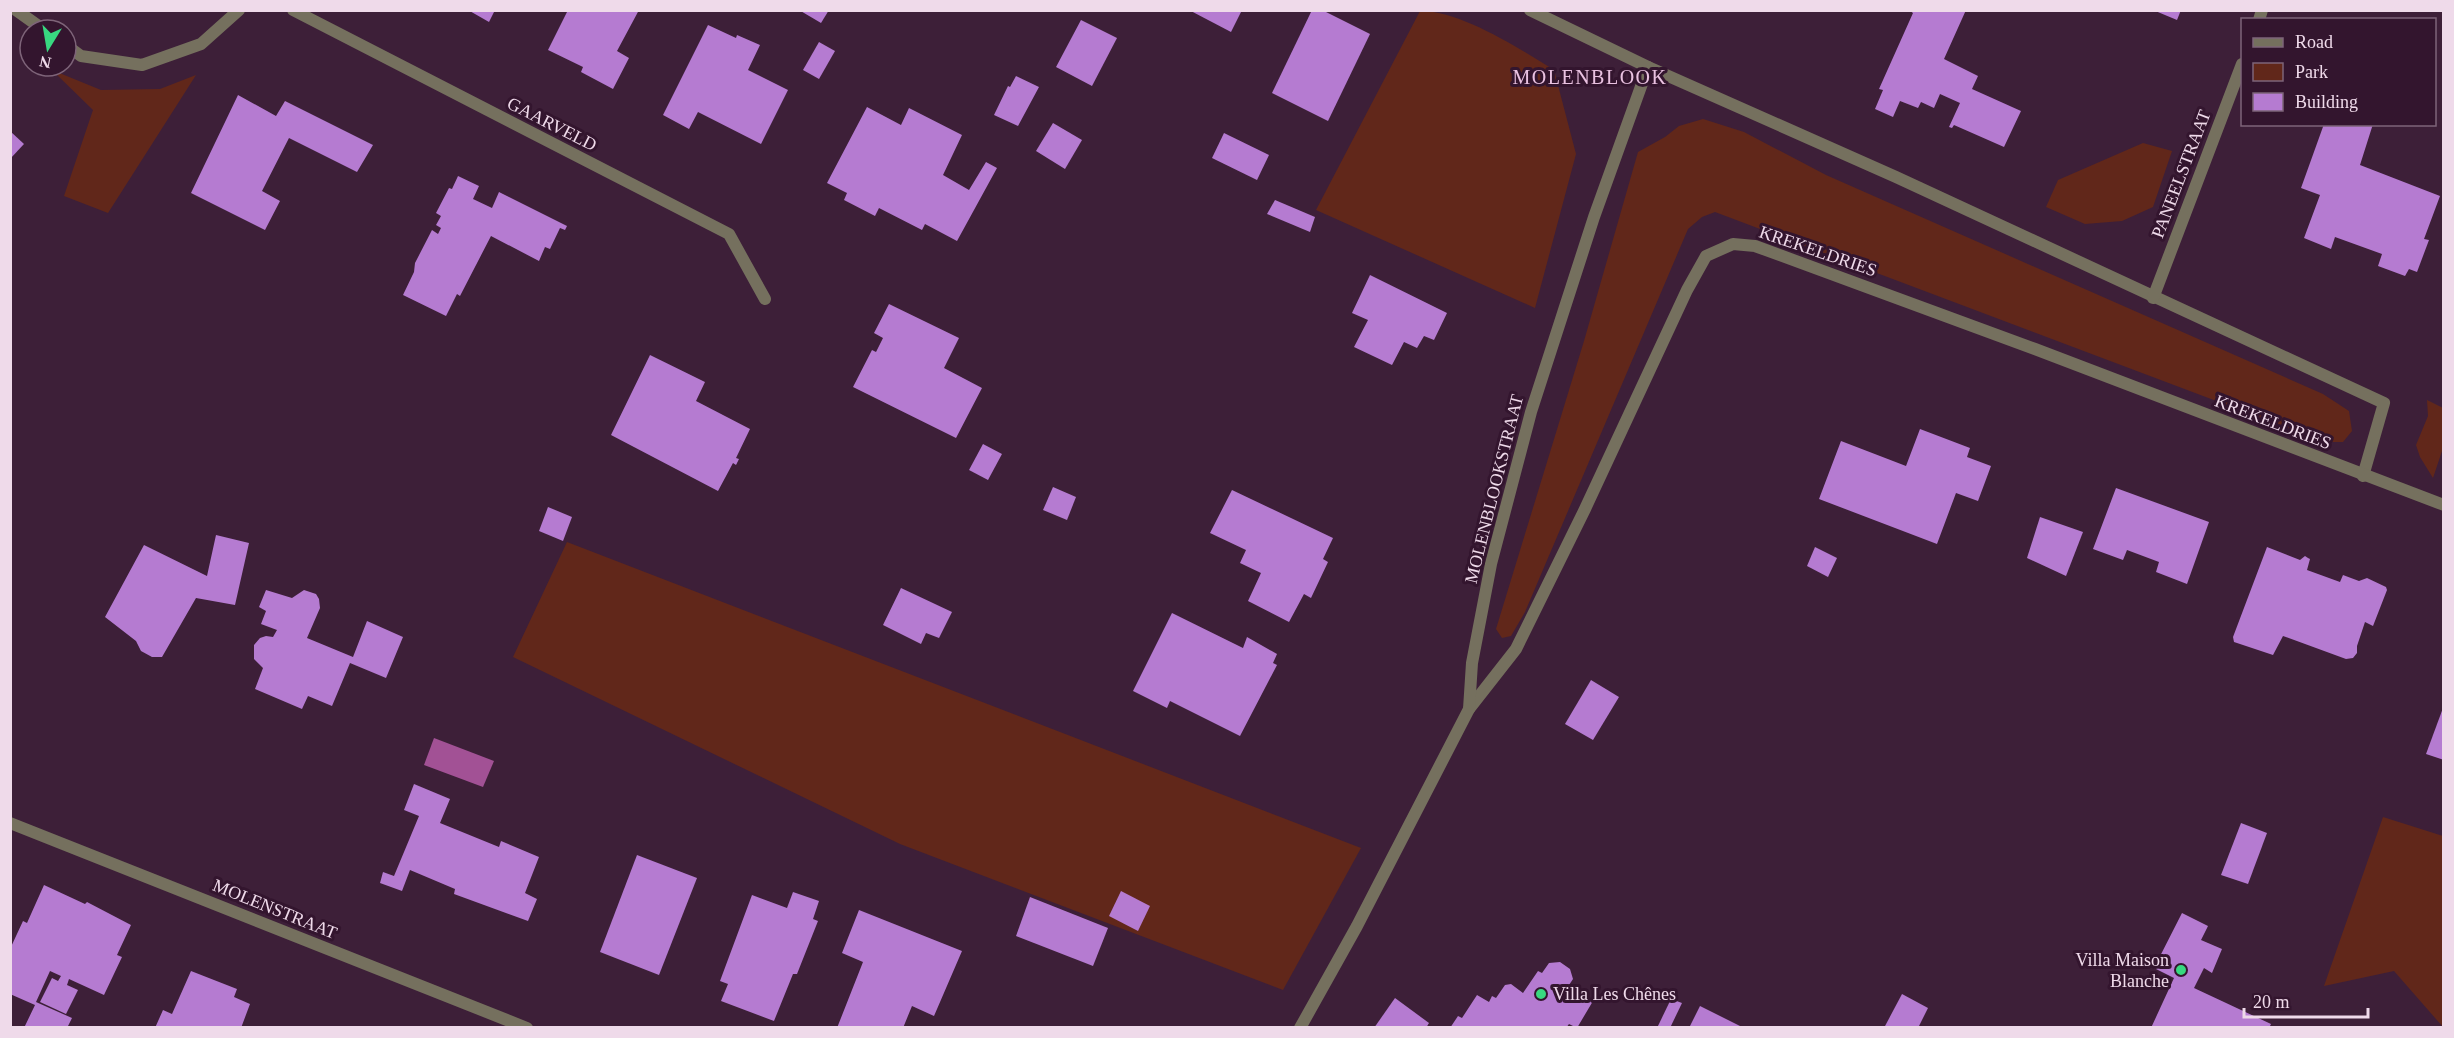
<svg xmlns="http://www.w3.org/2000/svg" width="2454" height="1038" font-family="Georgia,serif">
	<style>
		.green { fill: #61271a }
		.water { fill: #a25195 }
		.building { fill: #b57bd1 }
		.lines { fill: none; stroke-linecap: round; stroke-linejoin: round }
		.minor { stroke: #75705e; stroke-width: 12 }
		.poi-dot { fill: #38d880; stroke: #33152e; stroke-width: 2 }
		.labels { text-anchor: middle; stroke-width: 6; stroke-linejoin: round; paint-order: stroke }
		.street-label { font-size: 18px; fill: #efdaea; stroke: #33152e }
		.poi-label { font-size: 18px; fill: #efdaea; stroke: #33152e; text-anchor: end }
		.neighbourhood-label { font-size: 20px; letter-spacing: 1.5px; fill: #eac2e1; stroke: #33152e }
	</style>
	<rect width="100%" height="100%" fill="#3d1f38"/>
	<!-- green -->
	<g class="green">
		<path d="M1420,11C1460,10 1520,49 1554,70L1576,154L1535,308L1316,210Z"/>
		<path d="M52,70L101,90L160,89L196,75L108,213L64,196L93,110Z"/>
		<path d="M1703,119L1744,132L1826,175L2323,394L2349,411L2352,431L2343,442H2325L1715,212L1702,217L1688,229L1525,612L1511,636L1502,638L1496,629L1584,341L1638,152L1665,137L1679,126Z"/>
		<path d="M2143,143L2172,151L2153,207L2122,221L2085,224L2046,207L2058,180Z"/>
		<path d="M2427,400L2443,408V448L2433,478L2420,457L2416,445L2428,416Z"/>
		<path d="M567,542L1361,848L1283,990L900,844L513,657Z"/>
		<path d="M2383,817L2443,836V1027L2394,971L2324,986Z"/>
	</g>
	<!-- water -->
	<path class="water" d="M434,738L494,761L483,787L424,765Z"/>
	<!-- building -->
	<g class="building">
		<path d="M468,10H495L489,22Z"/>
		<path d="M568,10H639L617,51L629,58L613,89L581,72L583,67L548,50Z"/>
		<path d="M799,10H829L821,23Z"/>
		<path d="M1189,10H1242L1231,32Z"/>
		<path d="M1312,10H1322L1370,34L1328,121L1272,93Z"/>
		<path d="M1909,10H1966L1944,59L1978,76L1972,89L2021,111L2004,147L1954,125L1952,128L1949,127L1960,103L1940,94L1934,108L1921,102L1918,108L1900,101L1893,117L1875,109L1883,90L1879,89L1913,13Z"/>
		<path d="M2153,10H2181L2177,20Z"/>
		<path d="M1081,20L1117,38L1092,86L1056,67Z"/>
		<path d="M708,25L736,38L737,35L760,45L748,70L788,90L761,144L698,112L689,129L663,115Z"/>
		<path d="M819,42L835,51L819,79L803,70Z"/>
		<path d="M1016,76L1039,87L1018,126L994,115L1008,86L1010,87Z"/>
		<path d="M238,95L276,116L285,101L373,145L357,172L289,138L262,191L280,201L265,230L191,193Z"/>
		<path d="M867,107L901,125L909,108L962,135L943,175L969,190L986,162L997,168L957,241L925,224L922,230L879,208L875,216L844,200L847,193L827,183Z"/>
		<path d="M1053,123L1082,140L1065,169L1036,151Z"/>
		<path d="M2324,124H2373L2360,165L2440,196L2424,239L2429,240L2417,272L2409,269L2405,276L2378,266L2382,254L2335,237L2331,249L2304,238L2320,195L2301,188Z"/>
		<path d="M10,131L24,144L10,159Z"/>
		<path d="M1224,133L1269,155L1257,180L1212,158Z"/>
		<path d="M458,176L479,186L473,199L492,208L499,192L567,226L565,230L560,228L550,249L545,247L539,261L491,236L460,296L457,294L446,316L403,295L414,272L415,263L432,230L438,234L441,228L436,225L441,216L436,213L449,188L452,189Z"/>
		<path d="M1275,200L1315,217L1310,232L1267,214Z"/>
		<path d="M1370,275L1447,313L1434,340L1424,336L1417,348L1404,342L1392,365L1354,347L1368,320L1352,313Z"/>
		<path d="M889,304L959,338L944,368L982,388L956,438L853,387L872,350L876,352L883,338L874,333Z"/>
		<path d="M650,355L705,382L696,401L750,429L736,458L739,459L736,465L733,463L718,491L611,435Z"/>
		<path d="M1920,429L1970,448L1967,457L1991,466L1978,501L1956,493L1937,544L1819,499L1841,441L1906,466Z"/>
		<path d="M983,444L1002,454L988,480L969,470Z"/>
		<path d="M1053,487L1076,497L1067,520L1043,510Z"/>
		<path d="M2116,488L2209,522L2187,584L2156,572L2159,562L2127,550L2123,560L2093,549Z"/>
		<path d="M1232,490L1333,538L1323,559L1328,562L1311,598L1304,594L1289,622L1248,601L1261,573L1240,563L1246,550L1210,533Z"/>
		<path d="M548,507L572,517L563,541L539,531Z"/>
		<path d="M2040,517L2083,532L2066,576L2027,558Z"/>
		<path d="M216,535L249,543L235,605L196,598L162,657H152L141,651L136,641L105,617L144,545L207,576Z"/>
		<path d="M1815,547L1837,558L1828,577L1807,566Z"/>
		<path d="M2267,547L2300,560L2305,556L2308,558L2310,559L2307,570L2340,582L2343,575L2359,581L2367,578L2386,587L2387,590L2373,626L2365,622L2357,646V653L2353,658L2346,659L2283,636L2273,655L2234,642L2233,637Z"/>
		<path d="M901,588L952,612L939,638L926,633L921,644L883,625Z"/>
		<path d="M266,590L292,598L304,590L316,594L319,599L320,608L307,638L353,657L367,621L403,637L386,678L350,663L332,706L308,696L302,709L255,689L263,668L254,659V645L260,638L266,636L273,637L277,630L261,624L266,611L259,607Z"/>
		<path d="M1172,613L1243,648L1247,637L1277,654L1273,663L1277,665L1240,736L1170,701L1167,708L1133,691Z"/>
		<path d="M1591,680L1619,697L1593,740L1565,724Z"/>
		<path d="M2443,708H2444V760L2426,754Z"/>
		<path d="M414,784L450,799L440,823L499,847L501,841L539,857L525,893L537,899L528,921L454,894L455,889L410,870L402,891L380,883L383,872L394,876L419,816L404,810Z"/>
		<path d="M2241,823L2267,833L2248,884L2221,875Z"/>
		<path d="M637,855L697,878L659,975L600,952Z"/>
		<path d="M44,885L85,904L87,902L131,925L117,955L122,957L104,995L69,979L67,985L78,990L66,1014L40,1002L52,978L58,981L61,976L50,971L36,1002L72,1018L67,1028H24L35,1005L10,994V949L23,921L27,923Z"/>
		<path d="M1121,891L1150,906L1138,931L1109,916Z"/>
		<path d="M793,892L819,901L813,919L818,921L797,974H793L774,1021L721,1001L728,984L720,981L752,895L787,908Z"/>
		<path d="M1030,897L1108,928L1093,966L1016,936Z"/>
		<path d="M859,910L962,951L934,1016L912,1006L903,1028H837L863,962L842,953Z"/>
		<path d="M2182,913L2208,926L2201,940L2222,949L2212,973L2204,968L2194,988L2271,1024L2269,1028H2151L2174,978L2154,968Z"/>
		<path d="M1560,962L1570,969L1573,979L1569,985L1593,1001L1577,1028L1569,1024L1566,1028H1450L1458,1016L1462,1018L1477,995L1489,1002L1492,996L1496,998L1505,985L1511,984L1523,993L1538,971L1542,973L1549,963Z"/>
		<path d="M191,971L237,989L234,997L250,1004L241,1028H155L163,1010L172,1014Z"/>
		<path d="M1902,994L1928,1008L1918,1028H1884Z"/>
		<path d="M1395,998L1429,1023L1426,1028H1374Z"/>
		<path d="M1671,999L1682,1003L1670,1028H1657Z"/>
		<path d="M1700,1006L1744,1028H1689Z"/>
	</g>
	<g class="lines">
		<!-- minor -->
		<g class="minor">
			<path d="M16,10L44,30"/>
			<path d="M293,10L729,234L765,299"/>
			<path d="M2259,20L2262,10"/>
			<path d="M66,45L81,56L142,65L201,44L239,10"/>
			<path d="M1648,67L1896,177L2384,403L2363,476"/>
			<path d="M2153,298L2242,64"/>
			<path d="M1469,709L1516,649L1585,509L1687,290L1706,256L1733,244L1755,246L2035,349L2444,505"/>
			<path d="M10,823L527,1028"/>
			<path d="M1300,1028L1357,926L1469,709L1472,663L1491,564L1531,412L1594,217L1648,67L1530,10"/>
		</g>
	</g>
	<!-- markers -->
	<g class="poi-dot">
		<circle cx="2181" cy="970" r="6"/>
		<circle cx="1541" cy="994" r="6"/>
	</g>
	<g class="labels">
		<!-- street labels -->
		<g class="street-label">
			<text transform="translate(552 124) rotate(27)" y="6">GAARVELD</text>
			<text transform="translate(2181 174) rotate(-69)" y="6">PANEELSTRAAT</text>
			<text transform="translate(1818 251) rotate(19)" y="6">KREKELDRIES</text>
			<text transform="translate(2273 422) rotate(21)" y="6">KREKELDRIES</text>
			<text transform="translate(1494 489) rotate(-76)" y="6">MOLENBLOOKSTRAAT</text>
			<text transform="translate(275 909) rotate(22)" y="6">MOLENSTRAAT</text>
		</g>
		<!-- poi labels -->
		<g class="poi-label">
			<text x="2169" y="966">Villa Maison<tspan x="2169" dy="21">Blanche</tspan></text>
			<text x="1553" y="1000" text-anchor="start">Villa Les Chênes</text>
		</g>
		<!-- neighbourhood labels -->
		<g class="neighbourhood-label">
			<text x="1590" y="84">MOLENBLOOK</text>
		</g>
	</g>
	<!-- border -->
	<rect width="2454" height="1038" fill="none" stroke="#efdaea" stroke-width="24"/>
	<!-- legend -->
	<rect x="2241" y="18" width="195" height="108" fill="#33152e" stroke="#7e6479" stroke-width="1.5"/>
	<rect x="2253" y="38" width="30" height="9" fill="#75705e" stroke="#7e6479" stroke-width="1.5"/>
	<text x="2295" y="48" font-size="18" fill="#efdaea">Road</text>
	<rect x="2253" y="63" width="30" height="18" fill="#61271a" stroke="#7e6479" stroke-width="1.5"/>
	<text x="2295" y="78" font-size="18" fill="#efdaea">Park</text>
	<rect x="2253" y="93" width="30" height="18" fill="#b57bd1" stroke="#7e6479" stroke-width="1.5"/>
	<text x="2295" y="108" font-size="18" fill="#efdaea">Building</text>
	<!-- north arrow -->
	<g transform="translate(48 48) rotate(191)"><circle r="28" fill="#33152e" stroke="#7e6479" stroke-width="1.5"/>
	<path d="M0-4.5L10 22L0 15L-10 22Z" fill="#38d880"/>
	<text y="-9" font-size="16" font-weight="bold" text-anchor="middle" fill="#efdaea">N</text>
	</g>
	<!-- scale -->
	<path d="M2244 1008v9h124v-9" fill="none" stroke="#efdaea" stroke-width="3"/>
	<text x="2253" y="1008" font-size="18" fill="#efdaea" stroke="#33152e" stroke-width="4.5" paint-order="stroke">20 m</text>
</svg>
